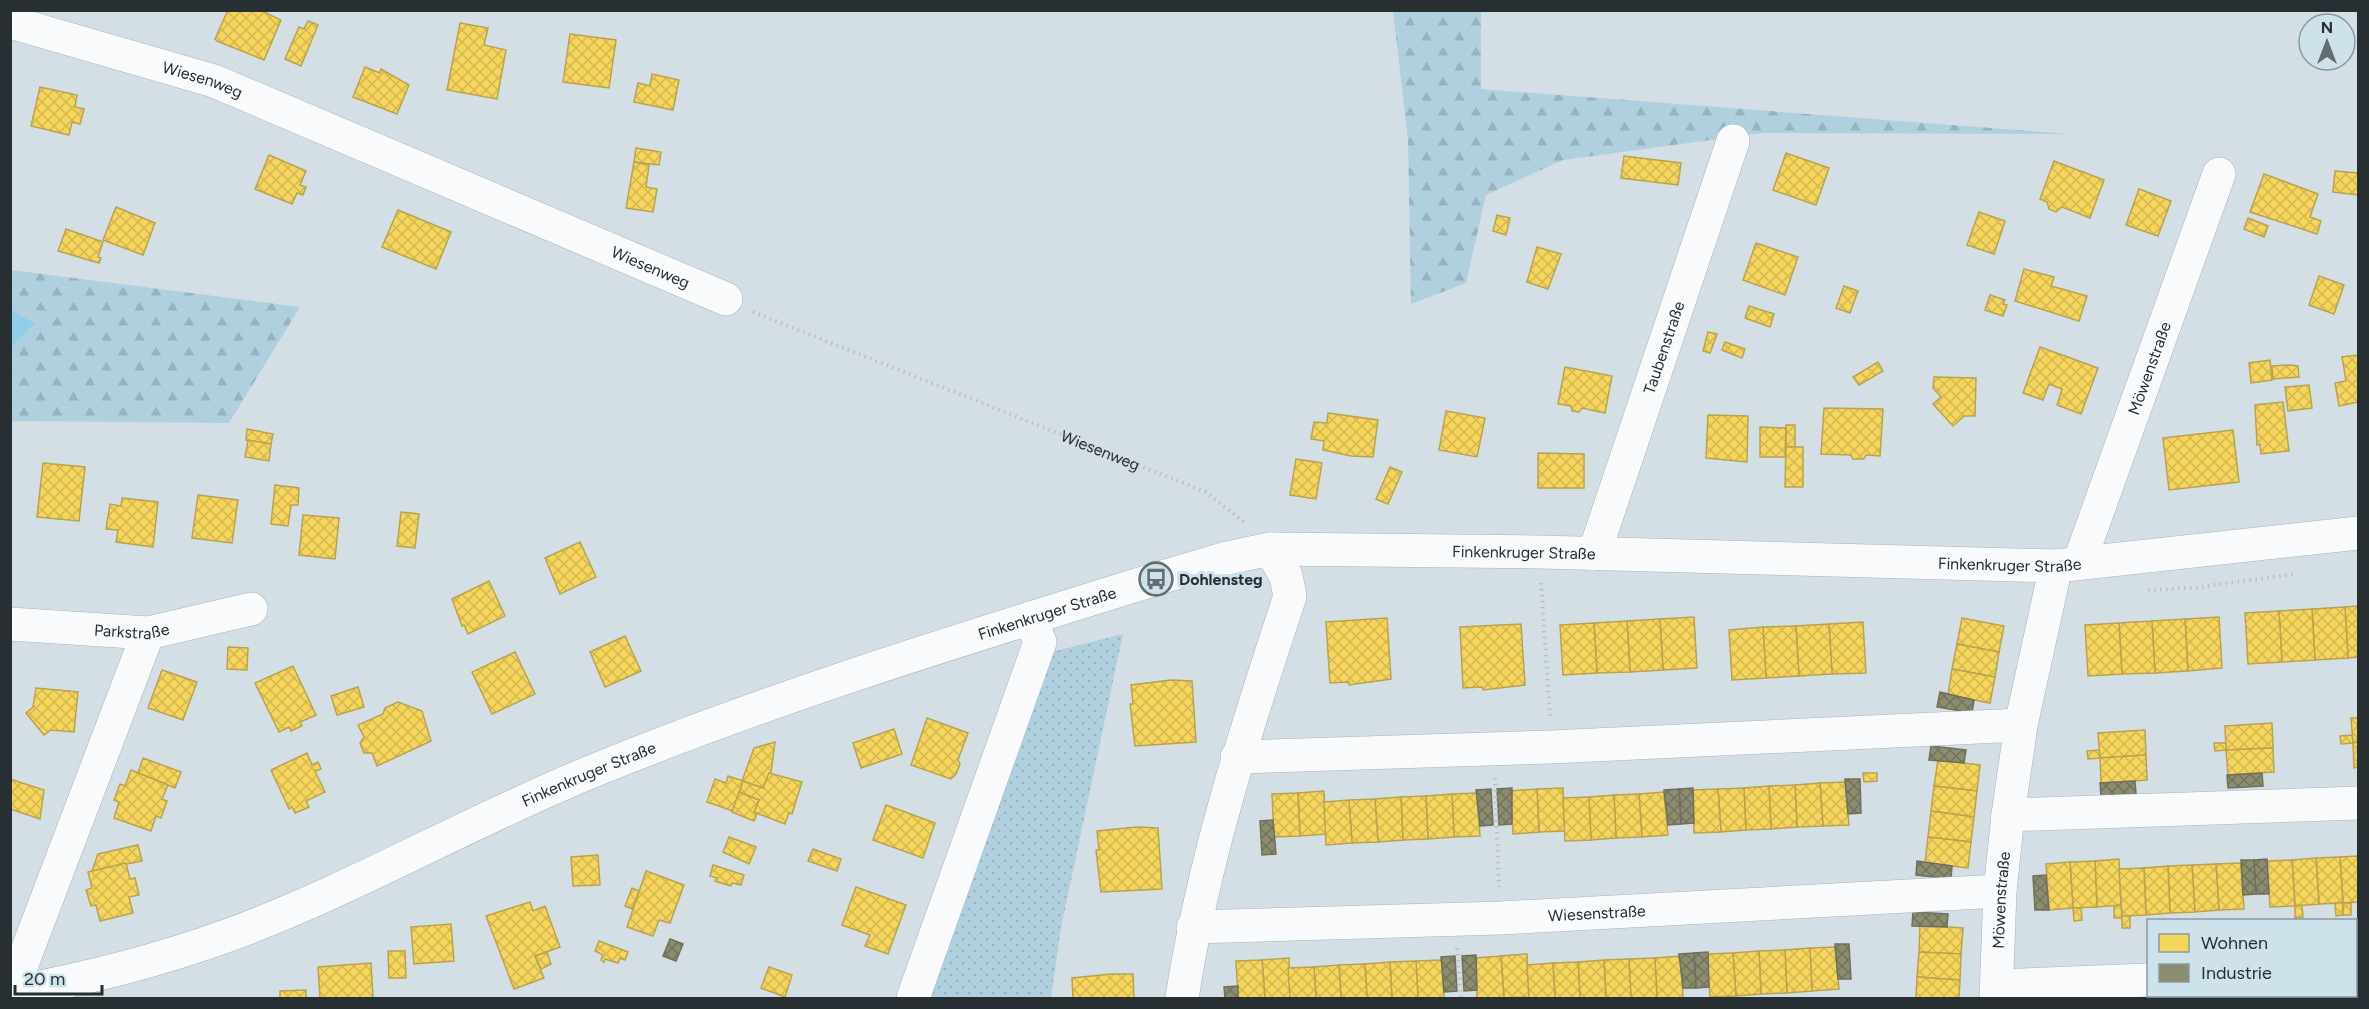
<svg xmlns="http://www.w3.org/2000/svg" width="2369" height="1009" font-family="Figtree,sans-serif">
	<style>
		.grass { fill: url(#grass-dots) }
		.forest { fill: url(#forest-firs) }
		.water { fill: #91cee9 }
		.homes { fill: url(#homes-cross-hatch); stroke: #b8a34f; stroke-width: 1.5 }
		.industry { fill: url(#industry-cross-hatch); stroke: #6e705c; stroke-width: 1.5 }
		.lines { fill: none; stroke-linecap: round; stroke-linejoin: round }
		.minor-casing { stroke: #aab2b7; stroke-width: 34 }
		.path { stroke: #babfc2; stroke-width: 4; stroke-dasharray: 1.5 4.5; stroke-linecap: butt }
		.minor { stroke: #f9fafb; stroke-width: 33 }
		.labels { text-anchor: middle; stroke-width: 6; stroke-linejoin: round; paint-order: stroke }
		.street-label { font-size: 16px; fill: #272f32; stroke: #cee2eb }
		.poi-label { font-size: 16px; font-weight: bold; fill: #272f32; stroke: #cee2eb; text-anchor: start }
	</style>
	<defs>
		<pattern id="grass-dots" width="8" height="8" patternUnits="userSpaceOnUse" patternTransform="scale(1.5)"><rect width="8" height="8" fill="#b1d0df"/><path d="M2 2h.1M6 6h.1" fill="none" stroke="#98b3c0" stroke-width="1.8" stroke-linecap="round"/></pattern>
		<pattern id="forest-firs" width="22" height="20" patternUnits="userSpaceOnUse" patternTransform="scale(1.5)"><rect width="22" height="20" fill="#b1d0df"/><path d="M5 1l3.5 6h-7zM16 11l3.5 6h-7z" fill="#98b3c0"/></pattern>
		<pattern id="homes-cross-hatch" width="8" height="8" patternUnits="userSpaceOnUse" patternTransform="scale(1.5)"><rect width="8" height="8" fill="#f6d55c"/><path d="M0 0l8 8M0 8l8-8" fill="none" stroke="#d3b750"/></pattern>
		<pattern id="industry-cross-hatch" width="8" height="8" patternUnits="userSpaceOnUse" patternTransform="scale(1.5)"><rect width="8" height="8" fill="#8c8c6e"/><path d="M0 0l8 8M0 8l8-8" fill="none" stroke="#72735b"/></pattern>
	</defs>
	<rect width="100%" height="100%" fill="#d4dfe5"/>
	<!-- grass -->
	<path class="grass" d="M1123,634L1061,928L1051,998H926L1052,652Z"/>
	<!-- forest -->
	<g class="forest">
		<path d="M1393,11H1481V89L2070,134L1763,133L1563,160L1486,195L1466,283L1411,304L1408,140Z"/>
		<path d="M11,270L300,307L229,423L11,421V347L34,324L11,309Z"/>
	</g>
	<!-- water -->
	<path class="water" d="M11,309L35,324L11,347Z"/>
	<!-- homes -->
	<g class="homes">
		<path d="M228,10H260L281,20L264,60L217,41L215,39Z"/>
		<path d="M308,21L318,25L301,66L285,59L299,27L304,29Z"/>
		<path d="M460,23L488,28L484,45L506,50L497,99L447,90Z"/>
		<path d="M570,34L616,40L609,88L563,82Z"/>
		<path d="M365,67L380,73L381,69L409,85L397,114L353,97Z"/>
		<path d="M652,74L679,80L673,110L634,102L638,83L650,86Z"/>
		<path d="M40,87L77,95L75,107L84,109L80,124L72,122L69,135L31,126Z"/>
		<path d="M636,148L661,152L659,165L634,162Z"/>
		<path d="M1786,153L1829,168L1816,205L1773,190Z"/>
		<path d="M269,155L306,171L300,185L306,187L303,195L297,193L292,204L255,189Z"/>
		<path d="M1624,156L1681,163L1678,185L1621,178Z"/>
		<path d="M2054,161L2104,180L2090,218L2062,207L2056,212L2049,209L2047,202L2040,199Z"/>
		<path d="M634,162L649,165L646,187L657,189L653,212L626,208Z"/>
		<path d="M2335,171L2358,173V195L2333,192Z"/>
		<path d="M2264,174L2318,194L2310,217L2321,221L2317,234L2250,212Z"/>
		<path d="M2139,189L2171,201L2158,236L2126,225Z"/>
		<path d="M116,207L155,223L143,255L103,240Z"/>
		<path d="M398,210L451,232L436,269L382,247Z"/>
		<path d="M1979,212L2005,221L1994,254L1967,245Z"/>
		<path d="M1497,215L1510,218L1506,235L1493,231Z"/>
		<path d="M2248,218L2268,226L2264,237L2244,229Z"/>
		<path d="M66,229L103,242L98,257L101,258L99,263L58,251Z"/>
		<path d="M1756,243L1798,257L1785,295L1743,280Z"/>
		<path d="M1537,247L1561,254L1548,289L1527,282Z"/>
		<path d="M2024,269L2054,277L2051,286L2087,296L2079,321L2015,301Z"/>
		<path d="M2319,276L2344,285L2334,314L2309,305Z"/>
		<path d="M1844,286L1858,291L1850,313L1836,308Z"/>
		<path d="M1990,295L2005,300L2003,304L2007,305L2003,316L1985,310Z"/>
		<path d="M1749,306L1774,314L1770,327L1745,318Z"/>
		<path d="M1708,332L1717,334L1710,353L1703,351Z"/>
		<path d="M1725,342L1745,349L1742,358L1722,350Z"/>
		<path d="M2040,347L2098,368L2081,414L2057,405L2062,389L2049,384L2043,400L2023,393Z"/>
		<path d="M2358,355V402L2339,406L2335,383L2346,381L2342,357Z"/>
		<path d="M2270,360L2272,380L2251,383L2249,363Z"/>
		<path d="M1878,362L1883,371L1859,385L1853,377Z"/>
		<path d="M2290,365L2298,366L2299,377L2273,379L2272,366Z"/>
		<path d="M1565,367L1612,376L1605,413L1582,408L1579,412L1572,411L1571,406L1558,404Z"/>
		<path d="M1934,377L1976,378L1975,416H1964L1953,426L1933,404L1941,397L1933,388Z"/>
		<path d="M2309,385L2312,408L2288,411L2285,387Z"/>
		<path d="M2283,402L2289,451L2261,454L2260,444L2257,445L2255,405Z"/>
		<path d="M1824,408L1883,409L1880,456L1866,455L1864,459H1853L1851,455L1821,454Z"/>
		<path d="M1446,411L1485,418L1477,457L1439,450Z"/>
		<path d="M1328,413L1378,420L1373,457L1351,456L1323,450L1324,441L1311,439L1314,422L1327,423Z"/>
		<path d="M1708,415L1748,416L1747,462L1706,458Z"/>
		<rect x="1786" y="425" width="9" height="22"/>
		<path d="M1760,427L1786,428L1785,457H1760Z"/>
		<path d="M247,429L273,434L271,444L246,440Z"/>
		<path d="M2233,430L2239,482L2169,490L2163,438Z"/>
		<path d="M248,440L271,444L269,461L245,457Z"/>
		<path d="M1786,447H1803V487H1785Z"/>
		<path d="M1538,453L1584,454V488H1538Z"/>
		<path d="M1296,459L1322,463L1316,499L1290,495Z"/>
		<path d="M43,463L85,467L79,521L37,517Z"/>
		<path d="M1390,467L1402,472L1388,504L1376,499Z"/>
		<path d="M275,485L299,488L298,505H291L288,526L271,524Z"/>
		<path d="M198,495L238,500L232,543L192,538Z"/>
		<path d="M122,498L158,502L153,547L116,542L118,530L106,529L110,504L121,506Z"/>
		<path d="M401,512L419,514L415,548L397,546Z"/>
		<path d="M303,515L339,518L335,559L299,555Z"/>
		<path d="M580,542L596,577L560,594L545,558Z"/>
		<path d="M489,581L505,616L468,634L464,625L462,626L452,599Z"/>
		<path d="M2358,606V657L2348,658L2345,607Z"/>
		<path d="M2345,607L2348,658L2315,660L2312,609Z"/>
		<path d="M2312,609L2315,660L2282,662L2279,611Z"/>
		<path d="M2279,611L2282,662L2248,664L2245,613Z"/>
		<path d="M1694,617L1697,668L1663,670L1660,619Z"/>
		<path d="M2219,617L2222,668L2188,671L2185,619Z"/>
		<path d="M1387,618L1391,679L1349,685V682L1330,683L1326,622Z"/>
		<path d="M1962,618L2004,626L1999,652L1957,644Z"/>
		<path d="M1660,619L1663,670L1630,672L1627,621Z"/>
		<path d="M2185,619L2188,671L2155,673L2152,621Z"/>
		<path d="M1627,621L1630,672L1597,673L1594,623Z"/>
		<path d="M2152,621L2155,673L2122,674L2119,623Z"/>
		<path d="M1863,622L1866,673L1832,674L1829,624Z"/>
		<path d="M1594,623L1597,673L1563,675L1560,625Z"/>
		<path d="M2119,623L2122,674L2088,676L2085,625Z"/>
		<path d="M1521,624L1525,685L1483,690L1482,687L1463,688L1460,627Z"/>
		<path d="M1829,624L1832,674L1799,676L1796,626Z"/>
		<path d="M1796,626L1799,676L1766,678L1763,627Z"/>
		<path d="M1763,627L1766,678L1732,680L1729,630Z"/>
		<path d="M625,636L641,671L605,687L590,652Z"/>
		<path d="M1957,644L1999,652L1995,677L1952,669Z"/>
		<path d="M228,647L248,648L247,670L227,669Z"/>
		<path d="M515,652L535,694L492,714L472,672Z"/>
		<path d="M293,666L316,715L300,722L302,726L291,731L289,727L279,732L255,683Z"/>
		<path d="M1952,669L1995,677L1990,703L1948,695Z"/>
		<path d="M162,670L197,682L183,720L148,708Z"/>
		<path d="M1171,680L1192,681L1196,742L1135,746L1130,704H1133L1131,685Z"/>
		<path d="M358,687L364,707L337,715L331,696Z"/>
		<path d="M36,688L78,692L74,732L51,730L44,735L26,713L33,707Z"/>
		<path d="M398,702L422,711L431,741L377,766L372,753H364L360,743L364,737L358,725L383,714L385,708Z"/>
		<path d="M927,718L968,733L958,760L960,764L956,774L951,779L911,765Z"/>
		<path d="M2351,718H2358V742L2353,743Z"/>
		<path d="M2272,723L2273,748L2226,750L2225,726Z"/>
		<path d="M894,729L902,754L861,768L853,743Z"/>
		<path d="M2145,730L2146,755L2100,758L2098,733Z"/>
		<path d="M2352,735L2353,743L2341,744L2340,736Z"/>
		<path d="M775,742L771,773L763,788L742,781L754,748Z"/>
		<path d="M2358,742V767L2354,768L2353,743Z"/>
		<path d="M2214,743H2226V750L2215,751Z"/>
		<path d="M2273,748L2274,772L2228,775L2226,750Z"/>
		<path d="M2099,750L2100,758L2088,759L2087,751Z"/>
		<path d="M307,753L312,765L318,762L321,769L315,771L325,792L306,801L309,807L295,813L292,807L289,809L271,770Z"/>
		<path d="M2146,755L2147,780L2101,783L2100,758Z"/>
		<path d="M143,758L181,772L175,788L138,773Z"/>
		<path d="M1938,760L1980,765L1977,791L1934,786Z"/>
		<path d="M131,770L168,785L162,799L167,801L161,818L156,816L151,831L114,818L119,802L114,800L120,784L125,786Z"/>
		<path d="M769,773L802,782L792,814L789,813L785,824L754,812L759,800L739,792L743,781L763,788Z"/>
		<path d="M1863,773H1877V781L1864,782Z"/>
		<path d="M728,776L743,781L733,811L707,802L715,779L726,783Z"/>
		<path d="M10,779L44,790L40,819L10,809Z"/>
		<path d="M1845,782L1849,825L1823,826L1820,783Z"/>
		<path d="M1820,783L1823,826L1797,827L1795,785Z"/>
		<path d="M1795,785L1797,827L1771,829L1769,786Z"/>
		<path d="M1769,786L1771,829L1746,830L1744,788Z"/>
		<path d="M1934,786L1977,791L1974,817L1931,811Z"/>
		<path d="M1563,788L1565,831L1539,832L1537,789Z"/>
		<path d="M1744,788L1746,830L1721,832L1718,789Z"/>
		<path d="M1537,789L1539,832L1513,834L1510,791Z"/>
		<path d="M1718,789L1721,832L1694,833L1692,790Z"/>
		<path d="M1324,791L1326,834L1300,836L1298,793Z"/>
		<path d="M739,792L759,800L754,812L757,814L754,821L732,812Z"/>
		<path d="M1664,792L1668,835L1642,837L1639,794Z"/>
		<path d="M1298,793L1300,836L1274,837L1272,794Z"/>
		<path d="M1477,793L1480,836L1454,837L1452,794Z"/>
		<path d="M1452,794L1454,837L1428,839L1426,796Z"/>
		<path d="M1639,794L1642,837L1616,838L1614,795Z"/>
		<path d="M1614,795L1616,838L1591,840L1589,797Z"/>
		<path d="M1426,796L1428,839L1403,840L1401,797Z"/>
		<path d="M1401,797L1403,840L1378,842L1375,799Z"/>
		<path d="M1589,797L1591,840L1565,841L1563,798Z"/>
		<path d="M1375,799L1378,842L1352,843L1349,800Z"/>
		<path d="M1349,800L1352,843L1326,845L1324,802Z"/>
		<path d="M886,805L935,823L923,858L873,840Z"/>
		<path d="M1931,811L1974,817L1971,842L1928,837Z"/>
		<path d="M1137,827L1158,828L1162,889L1101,892L1096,850H1099L1097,831Z"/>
		<path d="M729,837L756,847L749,864L723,852Z"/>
		<path d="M1928,837L1971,842L1968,868L1925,863Z"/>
		<path d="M138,845L142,861L92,871L98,854Z"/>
		<path d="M813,849L841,859L837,871L808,861Z"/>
		<path d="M598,855L600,885L573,886L571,857Z"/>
		<path d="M2358,856V902L2343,903L2340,857Z"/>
		<path d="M2340,857L2343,903L2319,904L2316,858Z"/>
		<path d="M2316,858L2319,904L2295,906L2292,860Z"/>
		<path d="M2119,859L2121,905L2097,907L2095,861Z"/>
		<path d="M2292,860L2295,906L2270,907L2267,861Z"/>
		<path d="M2095,861L2097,907L2073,908L2070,862Z"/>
		<path d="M2070,862L2073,908L2049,910L2046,864Z"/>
		<path d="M126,863L130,879L135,878L139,895L129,897L133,913L100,921L96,905L91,906L86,890L92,888L88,872Z"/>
		<path d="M2241,863L2244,909L2219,910L2216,864Z"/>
		<path d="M2216,864L2219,910L2195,912L2192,865Z"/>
		<path d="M713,865L744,875L741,885L732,883L731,886L715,881L717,878L710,876Z"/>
		<path d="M2192,865L2195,912L2170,913L2168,866Z"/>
		<path d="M2168,866L2170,913L2146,915L2144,868Z"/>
		<path d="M2144,868L2146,915L2122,916L2119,869Z"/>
		<path d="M646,871L684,885L670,923L659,920L653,936L627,927Z"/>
		<path d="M856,887L906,905L888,954L865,946L870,935L842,925Z"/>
		<path d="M632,888L639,891L632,909L625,906Z"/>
		<path d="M530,902L533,911L545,906L560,947L535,956L544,978L514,989L486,916Z"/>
		<path d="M2335,903H2343V915L2336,916Z"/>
		<rect x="2343" y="903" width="8" height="12"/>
		<path d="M2121,905L2122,918H2114V906Z"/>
		<path d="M2302,905L2303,917L2295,918V906Z"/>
		<path d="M2073,908H2081L2082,920L2074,921Z"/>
		<rect x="2122" y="916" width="8" height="12"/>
		<path d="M451,924L454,961L414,964L411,927Z"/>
		<path d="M1920,925L1963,928L1961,954L1919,952Z"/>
		<path d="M599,941L628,952L625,960L620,958L618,963L605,959L604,962L601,960L603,955L595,951Z"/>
		<path d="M1835,947L1839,989L1812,991L1810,948Z"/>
		<path d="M1810,948L1812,991L1787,993L1785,950Z"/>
		<path d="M1785,950L1787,993L1761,994L1759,951Z"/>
		<path d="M388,951H405L406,978H389Z"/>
		<path d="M1759,951L1761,994L1736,996L1733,953Z"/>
		<path d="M547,952L551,964L541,969L535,956Z"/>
		<path d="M1919,952L1961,954L1960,980L1917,977Z"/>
		<path d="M1733,953L1736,996L1710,997L1707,954Z"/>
		<path d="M1527,954L1529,997L1504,998L1501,956Z"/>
		<path d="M1501,956L1504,998H1477L1475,958Z"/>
		<path d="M1681,956L1683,998H1657L1655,958Z"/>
		<path d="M1289,958L1290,998H1265L1262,960Z"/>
		<path d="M1655,958L1657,998H1631L1629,959Z"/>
		<path d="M1629,959L1631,998H1606L1604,960Z"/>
		<path d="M1262,960L1265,998H1238L1236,961Z"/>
		<path d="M1442,960L1444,998H1418L1416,961Z"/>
		<path d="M1604,960L1606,998H1580L1578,962Z"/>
		<path d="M1416,961L1418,998H1392L1390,962Z"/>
		<path d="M1390,962L1392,998H1367L1365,964Z"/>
		<path d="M1578,962L1580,998H1555L1553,963Z"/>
		<path d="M371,963L373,998H320L318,967Z"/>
		<path d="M1553,963L1555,998H1529L1527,965Z"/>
		<path d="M1365,964L1367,998H1341L1339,965Z"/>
		<path d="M1339,965L1341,998H1316L1314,967Z"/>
		<path d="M769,967L792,975L785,997L761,988Z"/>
		<path d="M1314,967L1316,998H1290L1288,968Z"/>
		<path d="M1111,974H1133L1134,998H1070L1073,997L1072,978Z"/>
		<path d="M1917,977L1960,980L1959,998H1916Z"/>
		<path d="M306,990V998H280V991Z"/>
	</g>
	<!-- industry -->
	<g class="industry">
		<path d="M1940,692L1974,700L1972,713L1937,707Z"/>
		<path d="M1931,746L1966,750L1964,763L1929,760Z"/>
		<path d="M2262,773L2263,786L2228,788L2227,775Z"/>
		<path d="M1845,779H1860L1861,813L1848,814Z"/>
		<path d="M2135,781L2136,794L2101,796L2100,783Z"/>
		<path d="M1512,788V824L1499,825L1497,789Z"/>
		<path d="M1693,788L1694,823L1681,824L1679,789Z"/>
		<path d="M1491,789L1493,825L1480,826L1476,790Z"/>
		<path d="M1679,789L1681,824L1668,825L1664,790Z"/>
		<path d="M1273,820L1276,854L1262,855L1260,821Z"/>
		<path d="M2267,859L2269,894H2256L2254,860Z"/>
		<path d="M2241,860H2254L2256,894L2243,895Z"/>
		<path d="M1917,861L1952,866L1951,879L1916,875Z"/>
		<path d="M2046,875L2049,910H2035L2033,876Z"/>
		<path d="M1913,912L1948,914L1947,927L1912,926Z"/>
		<path d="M670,939L683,944L676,961L663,956Z"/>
		<path d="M1835,944H1849L1851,979H1838Z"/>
		<path d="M1708,952L1709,987L1696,988L1694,953Z"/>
		<path d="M1694,953L1696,988H1683L1679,954Z"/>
		<path d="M1476,955L1477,990L1464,991L1462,956Z"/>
		<path d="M1455,956L1457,991L1444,992L1441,957Z"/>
		<path d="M1238,986V998H1225L1224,987Z"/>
	</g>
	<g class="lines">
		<defs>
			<g id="minor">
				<path id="s2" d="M10,22L214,81L726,299"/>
				<path id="s3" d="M1594,554L1733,141"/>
				<path id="s4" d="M2079,563L2219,174"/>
				<path id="s5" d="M10,624L148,633L251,609"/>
				<path d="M1237,757L1551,747L2021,725"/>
				<path d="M2008,815L2358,803"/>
				<path id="s6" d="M1193,927L1501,918L2000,891"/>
				<path d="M2356,972H2358"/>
				<path d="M1997,986L2148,980"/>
				<path id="s7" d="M10,993C85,979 158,961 229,935C354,889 470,821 593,771C776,696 966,638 1156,579L1223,559L1270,549L1540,552L2056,566L2358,533"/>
				<path d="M11,993L148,633"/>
				<path d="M913,998L1040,642L1030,618"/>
				<path d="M1182,998C1203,861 1246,729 1290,596L1286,576L1270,549"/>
				<path id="s8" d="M1996,998L2000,891L2008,815L2021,725L2056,566"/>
			</g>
		</defs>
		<!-- minor casing -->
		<use href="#minor" class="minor-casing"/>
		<!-- path -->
		<g class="path">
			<path id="s1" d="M753,312L1206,492L1244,522"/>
			<path d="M1541,583L1550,716"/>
			<path d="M2148,590L2192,588L2295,574"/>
			<path d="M1495,778L1499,887"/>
			<path d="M1457,948L1461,998"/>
		</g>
		<!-- minor -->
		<use href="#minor" class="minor"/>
	</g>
	<!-- icons -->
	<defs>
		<symbol id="bus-ring" viewBox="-11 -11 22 22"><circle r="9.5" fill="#cee2eb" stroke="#646d71" stroke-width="1.5"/><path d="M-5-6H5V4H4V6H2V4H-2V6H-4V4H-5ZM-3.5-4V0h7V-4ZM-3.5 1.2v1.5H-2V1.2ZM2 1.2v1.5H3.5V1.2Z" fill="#646d71"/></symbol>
	</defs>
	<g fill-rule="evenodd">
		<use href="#bus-ring" x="1137" y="560" width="38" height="38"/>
	</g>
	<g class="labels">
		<!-- street labels -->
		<g class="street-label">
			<text dy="6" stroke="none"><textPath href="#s2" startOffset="201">Wiesenweg</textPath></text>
			<text dy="6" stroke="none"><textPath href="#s2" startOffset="687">Wiesenweg</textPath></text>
			<text dy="6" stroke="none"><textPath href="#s3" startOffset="218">Taubenstraße</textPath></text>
			<text dy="6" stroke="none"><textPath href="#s4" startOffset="207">Möwenstraße</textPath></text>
			<text dy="6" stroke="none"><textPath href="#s1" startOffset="374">Wiesenweg</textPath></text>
			<text dy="6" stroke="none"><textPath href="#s7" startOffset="1593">Finkenkruger Straße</textPath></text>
			<text dy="6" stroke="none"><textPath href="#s7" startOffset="2079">Finkenkruger Straße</textPath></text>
			<text dy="6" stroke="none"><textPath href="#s7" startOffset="1107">Finkenkruger Straße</textPath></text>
			<text dy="6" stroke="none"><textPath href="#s5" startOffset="122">Parkstraße</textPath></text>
			<text dy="6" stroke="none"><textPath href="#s7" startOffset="621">Finkenkruger Straße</textPath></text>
			<text dy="6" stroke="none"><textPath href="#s8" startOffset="98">Möwenstraße</textPath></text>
			<text dy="6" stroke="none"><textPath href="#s6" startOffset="404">Wiesenstraße</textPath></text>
		</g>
		<!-- poi labels -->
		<g class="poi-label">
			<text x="1179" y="585">Dohlensteg</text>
		</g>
	</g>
	<!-- border -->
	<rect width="2369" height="1009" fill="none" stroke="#272f32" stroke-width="24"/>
	<!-- legend -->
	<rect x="2147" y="919" width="210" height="78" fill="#cee2eb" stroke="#8b9aa1" stroke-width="1.5"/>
	<rect x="2159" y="934" width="30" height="18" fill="#f6d55c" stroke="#8b9aa1" stroke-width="1.5"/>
	<text x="2201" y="949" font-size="18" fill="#272f32">Wohnen</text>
	<rect x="2159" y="964" width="30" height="18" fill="#8c8c6e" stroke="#8b9aa1" stroke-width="1.5"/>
	<text x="2201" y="979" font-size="18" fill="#272f32">Industrie</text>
	<!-- north arrow -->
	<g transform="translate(2327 42)"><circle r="28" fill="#cee2eb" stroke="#8b9aa1" stroke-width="1.5"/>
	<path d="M0-4.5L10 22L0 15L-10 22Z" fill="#646d71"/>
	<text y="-9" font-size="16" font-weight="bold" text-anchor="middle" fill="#272f32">N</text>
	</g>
	<!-- scale -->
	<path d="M15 985v9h87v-9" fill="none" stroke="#272f32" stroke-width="3"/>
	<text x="24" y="985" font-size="18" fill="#272f32" stroke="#cee2eb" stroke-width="4.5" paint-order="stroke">20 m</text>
</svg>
